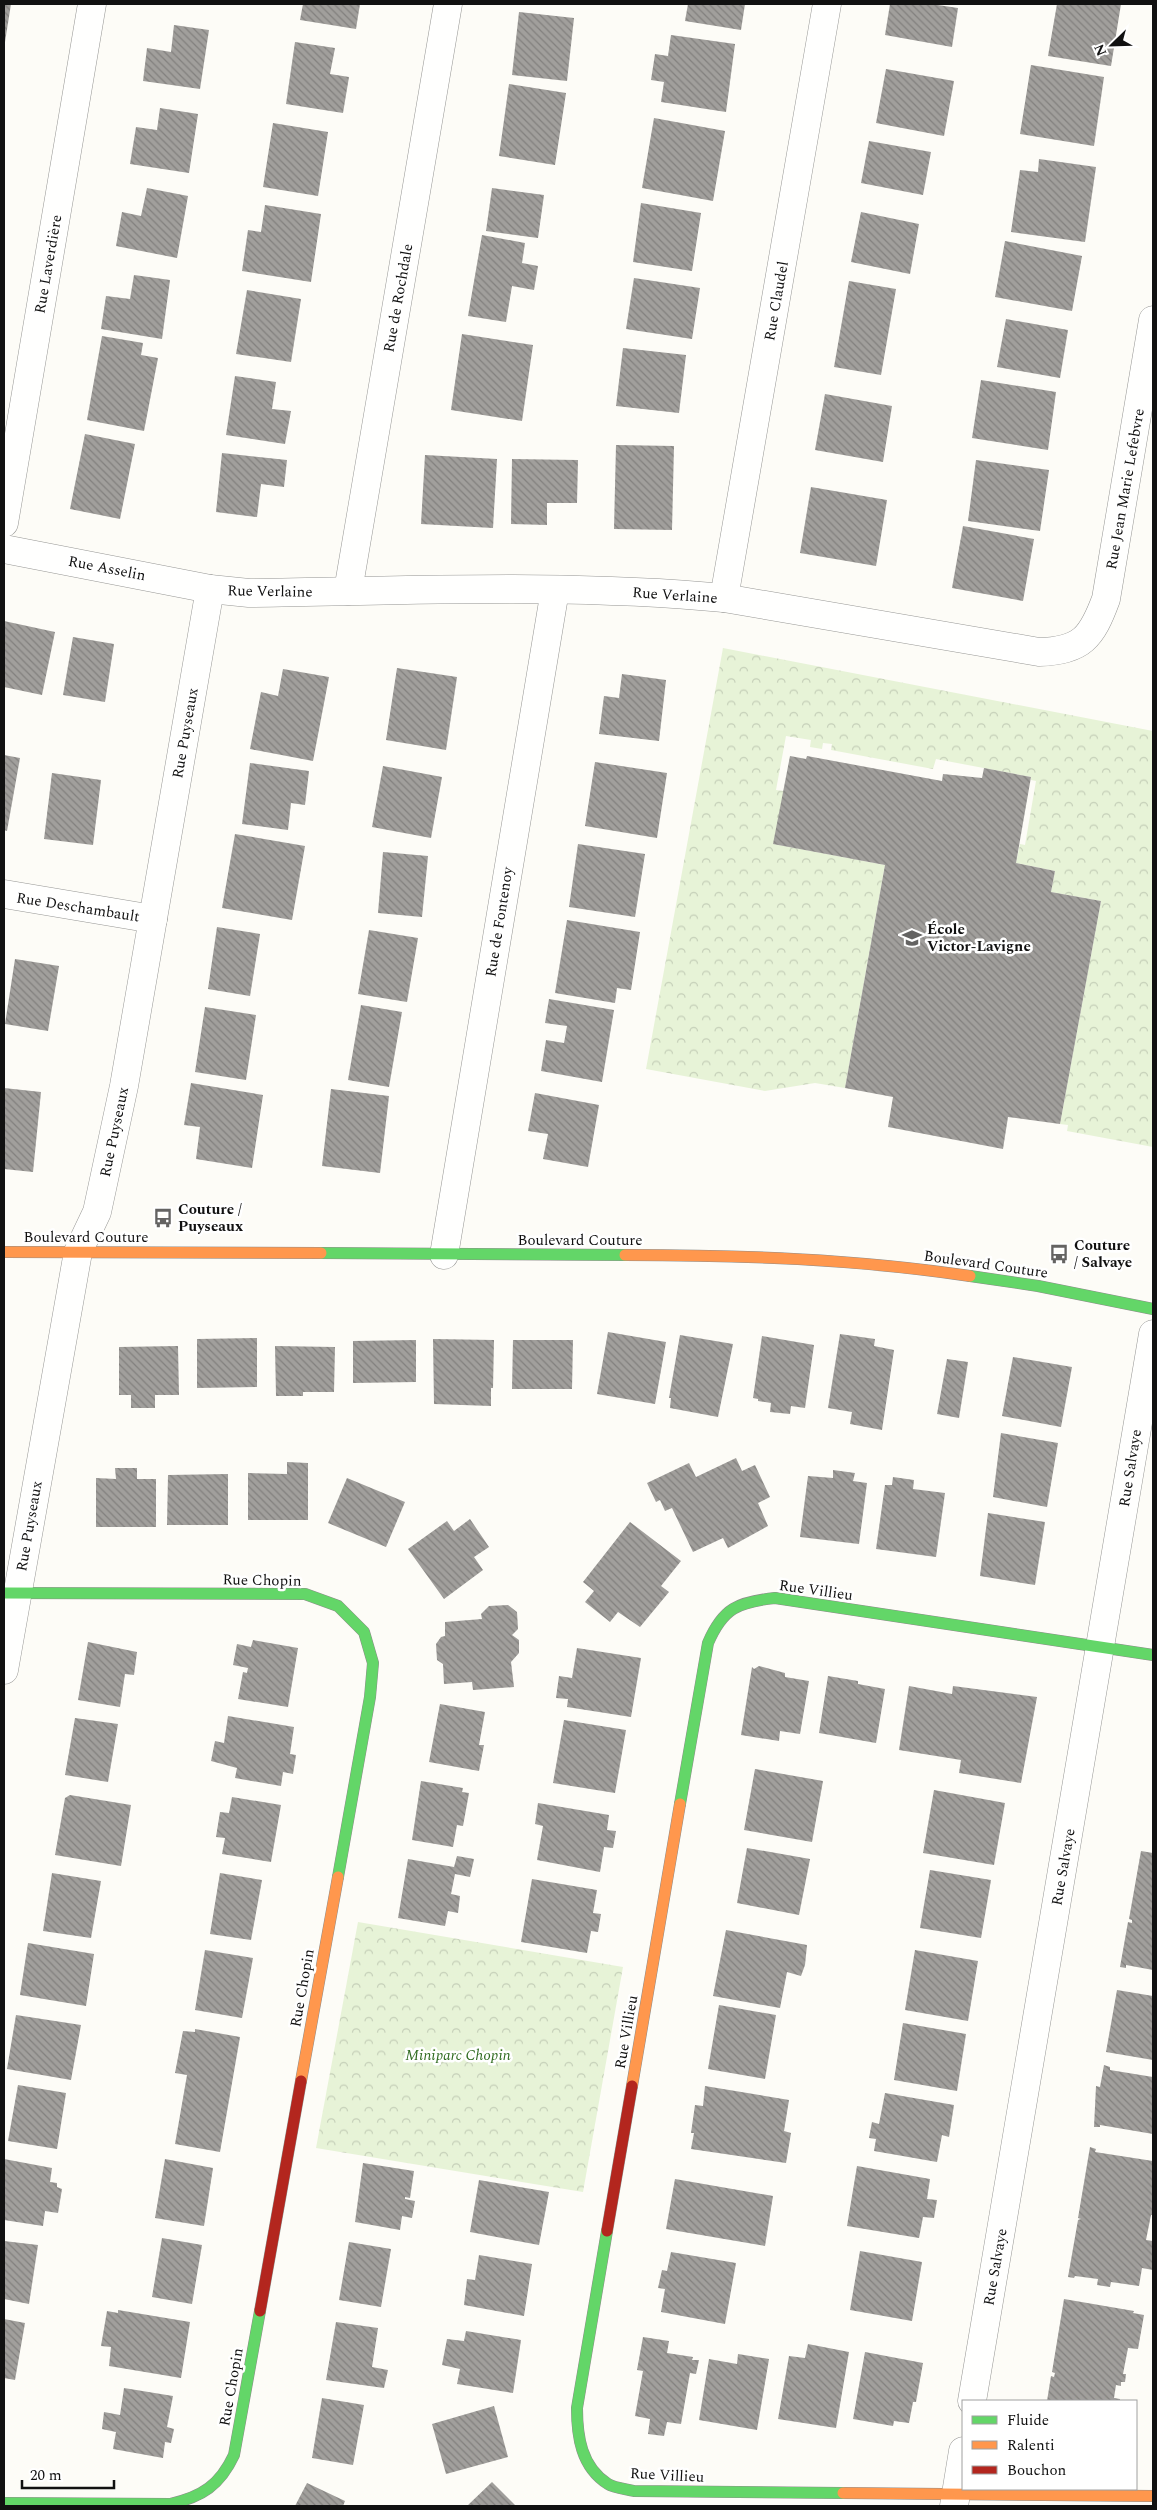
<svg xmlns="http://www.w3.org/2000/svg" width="1157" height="2510" font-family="Spectral,serif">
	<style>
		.park { fill: url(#park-crowns) }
		.building { fill: url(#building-back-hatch) }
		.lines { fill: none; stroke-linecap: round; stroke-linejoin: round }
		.street-casing { stroke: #979795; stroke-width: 29 }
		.fast-casing { stroke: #8e8d8b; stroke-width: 12 }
		.slow-casing { stroke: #8e8d8b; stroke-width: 12 }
		.jam-casing { stroke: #8e8d8b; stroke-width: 12 }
		.street { stroke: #fffffe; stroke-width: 28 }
		.fast { stroke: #63d668; stroke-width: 11 }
		.slow { stroke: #ff974d; stroke-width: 11 }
		.jam { stroke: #b3261e; stroke-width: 11 }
		.labels { text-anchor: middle; stroke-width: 5; stroke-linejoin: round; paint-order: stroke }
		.street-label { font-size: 15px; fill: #111; stroke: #fff }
		.poi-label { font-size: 15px; font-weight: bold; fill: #111; stroke: #fff; text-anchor: start }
		.park-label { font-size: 15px; font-style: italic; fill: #2f6b1f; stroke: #fff }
	</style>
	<defs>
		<pattern id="park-crowns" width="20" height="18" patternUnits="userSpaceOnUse" patternTransform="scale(1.25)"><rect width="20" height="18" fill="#e7f3d7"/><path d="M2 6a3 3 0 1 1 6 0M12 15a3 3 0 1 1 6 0" fill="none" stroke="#c5cfb8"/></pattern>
		<pattern id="building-back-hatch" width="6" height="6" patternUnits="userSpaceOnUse" patternTransform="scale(1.25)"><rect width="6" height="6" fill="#a19f9c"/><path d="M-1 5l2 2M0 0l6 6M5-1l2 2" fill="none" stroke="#82807e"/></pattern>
	</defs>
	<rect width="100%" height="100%" fill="#fdfcf7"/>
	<!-- park -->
	<g class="park">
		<path d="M723,648L1153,731V1147L1067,1131L1068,1125L1060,1124L1101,901L1051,892L1055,871L1016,863L1020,844L1025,845L1036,781L1031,780V777L936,759L933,769L831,750L832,744L823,743L822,749L810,747L811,740L786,736L776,790L784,791L774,844L885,865L845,1088L815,1083L765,1091L646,1069Z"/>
		<path d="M358,1922L623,1967L583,2192L316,2148Z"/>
	</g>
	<!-- building -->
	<g class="building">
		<path d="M4,4H11L5,42H4Z"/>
		<path d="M303,4H360L356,29L300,20Z"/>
		<path d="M688,4H745L741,30L685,21Z"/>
		<path d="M890,4H931L958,8L952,47L885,35Z"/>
		<path d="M1057,4H1121L1111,66L1048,56Z"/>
		<path d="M519,12L574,18L567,81L512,75Z"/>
		<path d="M174,25L209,30L200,89L143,81L147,48L171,52Z"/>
		<path d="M671,35L735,44L726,112L661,102L664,82L651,80L655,54L668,56Z"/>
		<path d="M295,42L335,48L330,74L349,77L343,113L286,104Z"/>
		<path d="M1031,65L1104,77L1094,146L1020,134Z"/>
		<path d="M886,69L954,81L944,136L876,123Z"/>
		<path d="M509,84L566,93L555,165L499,156Z"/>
		<path d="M160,108L198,114L189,173L130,164L136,127L157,130Z"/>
		<path d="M654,118L725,131L713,201L642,188Z"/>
		<path d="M273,123L328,132L318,196L263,187Z"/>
		<path d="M869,141L931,152L923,195L861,183Z"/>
		<path d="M1039,159L1096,167L1085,242L1011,232L1020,170L1038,172Z"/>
		<path d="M147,188L188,196L177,258L116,246L122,212L141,216Z"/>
		<path d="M492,188L544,195L538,238L486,231Z"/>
		<path d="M641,203L701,213L692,271L633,262Z"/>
		<path d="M265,205L321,214L311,282L242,271L248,230L261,232Z"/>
		<path d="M861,212L919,224L910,274L851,262Z"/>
		<path d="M482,235L525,243L522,263L538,266L534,290L512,286L506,322L468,316Z"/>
		<path d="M1005,241L1082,256L1072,311L995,297Z"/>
		<path d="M134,275L170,280L162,339L101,329L106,296L130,299Z"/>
		<path d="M634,278L700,288L692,339L626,329Z"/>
		<path d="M849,281L896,289L881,375L834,367Z"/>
		<path d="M247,290L301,299L291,362L236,354Z"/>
		<path d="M1006,319L1068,330L1060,378L997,367Z"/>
		<path d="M462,334L533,345L522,421L451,410Z"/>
		<path d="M102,336L143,343L141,355L158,358L144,431L87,420Z"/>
		<path d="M623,348L686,355L679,413L616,406Z"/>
		<path d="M235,376L276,382L272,409L291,411L285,444L226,435Z"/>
		<path d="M981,380L1056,392L1048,450L972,438Z"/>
		<path d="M825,394L892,406L883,462L815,450Z"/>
		<path d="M85,434L135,444L120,519L70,509Z"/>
		<path d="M616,445L674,446L672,530L614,529Z"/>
		<path d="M222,453L287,460L284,487L261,484L257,517L216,512Z"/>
		<path d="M425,455L497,459L493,528L421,524Z"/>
		<path d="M512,459L578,460L577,503H547V525L511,524Z"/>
		<path d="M976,460L1049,470L1040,531L968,521Z"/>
		<path d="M811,487L887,500L876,566L800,553Z"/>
		<path d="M963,526L1034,539L1023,601L952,588Z"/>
		<path d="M4,621L55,632L42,695L4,687Z"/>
		<path d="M73,637L114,644L105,702L63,695Z"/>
		<path d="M397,668L457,677L446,750L386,740Z"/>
		<path d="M283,669L329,677L313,761L250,749L261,692L278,696Z"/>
		<path d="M622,674L666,680L659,741L599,734L604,696L619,698Z"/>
		<path d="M4,755L20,758L7,831L4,830Z"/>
		<path d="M790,756L806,759L807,756L942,781L943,774L982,778L984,768L1031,777L1016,863L1055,871L1051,892L1101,901L1060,1124L1008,1117L1003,1149L888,1127L893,1097L845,1088L885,865L773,844Z"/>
		<path d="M595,762L667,773L657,838L585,826Z"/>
		<path d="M250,763L309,771L305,805L291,803L288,830L242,824Z"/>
		<path d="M383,766L442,777L431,838L372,827Z"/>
		<path d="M52,773L101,780L93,845L44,839Z"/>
		<path d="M235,834L305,846L292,920L222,908Z"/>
		<path d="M578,844L645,854L635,917L569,907Z"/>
		<path d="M383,852L428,856L422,917L378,913Z"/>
		<path d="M567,920L640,932L631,990L617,988L615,1003L555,993Z"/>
		<path d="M217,927L260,934L250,996L208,989Z"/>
		<path d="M369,930L418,938L407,1002L358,994Z"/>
		<path d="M15,959L59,966L48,1031L5,1024Z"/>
		<path d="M549,999L614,1010L602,1082L541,1071L546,1040L564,1043L567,1026L545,1023Z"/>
		<path d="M361,1005L402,1012L389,1087L348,1080Z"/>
		<path d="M205,1007L256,1015L246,1080L195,1072Z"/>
		<path d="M191,1083L263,1095L252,1168L196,1159L200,1127L184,1125Z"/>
		<path d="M4,1088L41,1092L33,1172L4,1169Z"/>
		<path d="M331,1089L389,1096L380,1173L322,1166Z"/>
		<path d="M535,1093L599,1105L588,1167L543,1159L548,1134L528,1131Z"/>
		<path d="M608,1332L666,1342L655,1404L597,1394Z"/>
		<path d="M840,1334L875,1339L874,1346L894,1350L882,1430L850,1424L852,1412L828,1408Z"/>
		<path d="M680,1335L733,1344L718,1417L670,1408L671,1398H669Z"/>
		<path d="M762,1336L814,1345L805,1408L791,1406L790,1414L770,1412L771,1403L758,1401V1399L753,1398Z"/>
		<path d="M257,1338V1387L197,1388V1339Z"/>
		<path d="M433,1339L494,1340L493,1388H491V1406L434,1404Z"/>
		<path d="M416,1340V1382L353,1383V1341Z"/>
		<path d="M513,1340H573L572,1389H512Z"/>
		<path d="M178,1346L179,1395H155V1408H131V1395H119V1347Z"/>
		<path d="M275,1346L335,1347L334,1392H303V1396H276Z"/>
		<path d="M1013,1357L1072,1367L1061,1427L1002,1416Z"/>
		<path d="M947,1359L968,1362L959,1418L937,1414Z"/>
		<path d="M1001,1433L1058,1443L1047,1507L993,1497Z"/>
		<path d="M736,1458L742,1471L755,1465L770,1497L758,1503L768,1526L728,1548L723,1538L693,1552L672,1508L665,1511L660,1500L656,1502L647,1483L689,1463L696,1477Z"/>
		<path d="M287,1462L308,1463V1520H248V1473L287,1474Z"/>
		<path d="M115,1468H137V1479H156V1527H96V1478L116,1479Z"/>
		<path d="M833,1470L855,1473L853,1481L867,1483L859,1544L800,1537L808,1476L833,1478Z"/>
		<path d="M228,1474V1525H167L168,1475Z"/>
		<path d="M893,1477L914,1480L913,1489L945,1493L936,1557L876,1549L885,1485H892Z"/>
		<path d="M347,1478L405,1502L386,1547L328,1523Z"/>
		<path d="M988,1513L1045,1522L1035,1585L980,1576Z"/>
		<path d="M470,1519L489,1547L474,1557L483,1570L444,1599L408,1549L447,1521L454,1531Z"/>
		<path d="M630,1522L681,1561L661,1586L669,1592L640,1627L618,1612L610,1622L585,1602L594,1591L583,1582Z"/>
		<path d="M508,1605L517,1612L518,1629L512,1635L519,1640V1653L511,1662L514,1687L473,1690L472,1682L444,1684L443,1664L437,1660L436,1644L441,1637L445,1636V1622L482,1619L481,1614L489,1606Z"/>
		<path d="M253,1640L298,1648L288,1707L238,1699L243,1672L247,1673L248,1668L233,1665L237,1644L251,1647Z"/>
		<path d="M88,1642L137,1652L134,1675L125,1674L120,1707L78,1700Z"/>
		<path d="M577,1648L641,1658L631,1717L567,1707L568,1699L556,1698L559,1676L572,1678Z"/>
		<path d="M759,1666L785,1673V1677L809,1681L800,1734L780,1731L779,1741L741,1735L752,1667L754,1669Z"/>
		<path d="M828,1676L858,1681V1684L885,1689L876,1743L819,1733Z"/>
		<path d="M909,1686L952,1694L953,1686L1037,1697L1021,1783L959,1773L961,1760L899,1750Z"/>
		<path d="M440,1704L485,1712L479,1745H484L479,1771L429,1762Z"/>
		<path d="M228,1716L294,1727L290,1754L296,1755L293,1774L283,1772L281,1786L235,1778L237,1768L211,1761L215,1741L224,1743Z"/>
		<path d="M75,1718L118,1724L108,1782L65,1775Z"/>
		<path d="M564,1720L626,1730L615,1793L553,1783Z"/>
		<path d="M755,1769L823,1781L812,1842L744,1830Z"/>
		<path d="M421,1781L463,1788L462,1792L469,1793L463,1826L457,1825L453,1847L412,1840Z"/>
		<path d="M934,1790L1005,1803L994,1865L923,1853Z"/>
		<path d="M70,1795L131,1805L121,1866L55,1855L65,1798Z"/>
		<path d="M232,1797L281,1805L271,1862L222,1854L225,1838L216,1837L220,1812L229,1813Z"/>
		<path d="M538,1803L609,1815L607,1830L616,1831L613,1848L604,1847L600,1872L537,1860L543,1826L535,1824Z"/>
		<path d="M747,1848L810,1859L799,1915L737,1903Z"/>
		<path d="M1141,1851L1153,1853V1970L1126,1965V1968L1120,1967L1128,1922L1132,1923V1920L1129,1919Z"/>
		<path d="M457,1856L474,1859L470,1877L455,1874L451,1894L460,1896L458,1913L448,1911L445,1926L398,1918L408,1859L454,1867Z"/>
		<path d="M930,1870L991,1880L981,1938L920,1928Z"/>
		<path d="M52,1873L101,1881L91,1938L43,1931Z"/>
		<path d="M220,1873L262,1880L251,1940L210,1934Z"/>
		<path d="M532,1879L597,1890L593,1913L601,1914L598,1932L591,1931L587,1953L521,1942Z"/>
		<path d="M726,1930L807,1945L805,1965L801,1976L787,1972L780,2008L713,1996Z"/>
		<path d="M28,1943L94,1954L86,2006L20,1995Z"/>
		<path d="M205,1950L253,1958L242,2018L195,2010Z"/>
		<path d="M915,1950L978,1961L968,2021L905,2010Z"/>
		<path d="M1117,1990L1153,1996V2060L1106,2052Z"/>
		<path d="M719,2005L776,2015L765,2079L708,2069Z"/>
		<path d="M16,2015L81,2025L71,2080L7,2069Z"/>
		<path d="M903,2023L966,2034L957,2091L894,2080Z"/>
		<path d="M195,2029L240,2037L220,2152L175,2144L187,2075L175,2073L183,2031L195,2032Z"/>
		<path d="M1104,2065L1110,2067V2070L1153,2077V2134L1100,2125V2127H1094L1096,2086L1100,2087Z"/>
		<path d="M18,2085L66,2093L57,2149L8,2141Z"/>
		<path d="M705,2086L789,2100L784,2131L791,2133L786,2163L691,2149L694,2133H691L695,2105L703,2106Z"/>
		<path d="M885,2093L954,2105L949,2137L942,2135L937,2162L874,2151L876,2139L869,2138L872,2122L879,2124Z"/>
		<path d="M1090,2147L1096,2149L1095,2152L1153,2161V2215H1151L1146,2240L1153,2241V2270L1142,2268L1139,2286L1111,2282L1110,2287L1097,2285L1098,2279L1075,2276L1074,2278L1068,2277L1078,2220L1081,2219L1078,2218Z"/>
		<path d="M4,2159L52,2168L50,2182L57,2183V2187L62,2189L58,2213L45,2211L43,2226L4,2220Z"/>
		<path d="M165,2159L213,2168L204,2226L155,2218Z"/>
		<path d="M363,2163L414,2171L410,2198L405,2197V2199L415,2201L412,2218L402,2216L400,2230L355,2222Z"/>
		<path d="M857,2166L930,2179L927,2199L937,2200L934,2218L923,2217L919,2238L847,2226Z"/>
		<path d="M675,2179L773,2196L765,2246L666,2229Z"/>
		<path d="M479,2180L549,2192L539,2245L470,2232Z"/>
		<path d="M162,2238L202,2245L192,2304L152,2297Z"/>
		<path d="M4,2241L38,2245L29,2304L4,2299Z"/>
		<path d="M349,2242L391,2249L381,2307L339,2300Z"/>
		<path d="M860,2251L922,2262L912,2321L850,2310Z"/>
		<path d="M671,2252L736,2263L725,2324L661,2312L665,2289L658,2288L662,2270L667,2271Z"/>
		<path d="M479,2255L532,2264L524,2316L464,2305L467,2279L475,2280Z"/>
		<path d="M1064,2299L1134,2311L1133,2313L1144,2315L1138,2349L1128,2348L1123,2374H1126L1125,2382H1121V2386L1116,2385L1114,2398L1120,2399V2401H1047L1051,2376L1054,2377L1055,2373L1052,2372Z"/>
		<path d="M118,2310L190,2322L181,2378L109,2366L111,2347L101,2346L107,2311L118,2313Z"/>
		<path d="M4,2319L25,2323L15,2380L4,2378Z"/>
		<path d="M336,2322L378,2328L372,2367L388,2370L384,2388L326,2380Z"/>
		<path d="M466,2331L521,2340L513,2393L457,2384L460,2369L442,2365L447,2339L464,2341Z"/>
		<path d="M643,2337L669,2341L667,2353L693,2357L692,2360H699L696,2374L690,2373L681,2424L667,2422L664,2436L648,2434L650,2419L635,2416L643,2371L637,2370Z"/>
		<path d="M808,2344L849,2352L836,2428L778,2419L789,2356L805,2358Z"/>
		<path d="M865,2352L923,2363L916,2402H913L909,2423L894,2421L893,2426L853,2419Z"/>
		<path d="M738,2354L769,2359L757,2430L699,2420L709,2359L737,2364Z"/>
		<path d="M124,2388L173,2396L167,2427L174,2429L171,2443L165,2442L163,2458L113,2449L116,2432L102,2429L104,2412L120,2415Z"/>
		<path d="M322,2398L364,2405L353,2465L312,2458Z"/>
		<path d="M494,2406L508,2457L446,2474L432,2424Z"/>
		<path d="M492,2482L516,2506H467Z"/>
		<path d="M307,2483L345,2501L343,2506H295Z"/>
	</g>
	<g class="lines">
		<defs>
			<g id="street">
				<path d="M4,523L92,4"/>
				<path d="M4,549L210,589L249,593C407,591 567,583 724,598L1039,652C1082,651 1092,637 1106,599L1153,320"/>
				<path d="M348,591L448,4"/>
				<path d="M724,598L827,4"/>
				<path d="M4,894L153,919"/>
				<path d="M444,1255L555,590"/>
				<path d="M4,1670L78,1252L97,1212L124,1086L210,589"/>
				<path d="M972,2401L1153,1334"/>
				<path d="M954,2506L963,2451"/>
			</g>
			<g id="fast">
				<path d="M321,1253L625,1255"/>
				<path d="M970,1276L1038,1286L1153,1309"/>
				<path d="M4,1593L305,1594L338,1606L364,1632L373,1663L370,1697L338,1877"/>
				<path d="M680,1804L708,1643C723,1608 738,1602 775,1598L1153,1655"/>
				<path d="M607,2231L577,2408C577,2436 581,2467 608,2484C614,2488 626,2489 634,2491L843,2493"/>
				<path d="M4,2503L170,2504C202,2497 220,2485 234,2455L260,2311"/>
			</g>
			<g id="slow">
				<path d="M4,1252L321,1253"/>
				<path d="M625,1255C740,1255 856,1259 970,1276"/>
				<path d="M301,2081L338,1877"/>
				<path d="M632,2086L680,1804"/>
				<path d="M843,2493L1153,2496"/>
			</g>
			<g id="jam">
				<path d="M607,2231L632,2086"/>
				<path d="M260,2311L301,2081"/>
			</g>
		</defs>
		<!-- street casing -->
		<use href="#street" class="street-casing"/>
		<!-- fast casing -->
		<use href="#fast" class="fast-casing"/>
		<!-- slow casing -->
		<use href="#slow" class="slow-casing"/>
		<!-- jam casing -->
		<use href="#jam" class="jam-casing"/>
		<!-- street -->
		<use href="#street" class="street"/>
		<!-- fast -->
		<use href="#fast" class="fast"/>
		<!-- slow -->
		<use href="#slow" class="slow"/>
		<!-- jam -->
		<use href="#jam" class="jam"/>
	</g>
	<!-- icons -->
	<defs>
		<symbol id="school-bare" viewBox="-9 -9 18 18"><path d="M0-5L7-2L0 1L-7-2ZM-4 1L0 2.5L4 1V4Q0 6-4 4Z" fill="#646362" stroke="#fff" stroke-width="2.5" paint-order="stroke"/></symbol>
		<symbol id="bus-bare" viewBox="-9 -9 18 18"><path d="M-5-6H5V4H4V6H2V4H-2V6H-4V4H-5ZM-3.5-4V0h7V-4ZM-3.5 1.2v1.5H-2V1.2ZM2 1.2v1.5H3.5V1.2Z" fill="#646362" stroke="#fff" stroke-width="2.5" paint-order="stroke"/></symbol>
	</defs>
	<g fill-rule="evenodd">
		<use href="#school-bare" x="898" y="924" width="28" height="28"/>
		<use href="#bus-bare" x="149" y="1204" width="28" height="28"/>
		<use href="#bus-bare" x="1045" y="1240" width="28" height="28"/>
	</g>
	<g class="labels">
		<!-- street labels -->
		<g class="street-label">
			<text transform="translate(48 264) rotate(-80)" y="5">Rue Laverdière</text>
			<text transform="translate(398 298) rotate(-80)" y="5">Rue de Rochdale</text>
			<text transform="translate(776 301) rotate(-80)" y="5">Rue Claudel</text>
			<text transform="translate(1125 489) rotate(-80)" y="5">Rue Jean Marie Lefebvre</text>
			<text transform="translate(107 568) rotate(11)" y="5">Rue Asselin</text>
			<text transform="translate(270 591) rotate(1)" y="5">Rue Verlaine</text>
			<text transform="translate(675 595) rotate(4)" y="5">Rue Verlaine</text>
			<text transform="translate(185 733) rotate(-80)" y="5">Rue Puyseaux</text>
			<text transform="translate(78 907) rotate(9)" y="5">Rue Deschambault</text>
			<text transform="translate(499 922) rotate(-81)" y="5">Rue de Fontenoy</text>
			<text transform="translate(114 1132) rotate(-78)" y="5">Rue Puyseaux</text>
			<text x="86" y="1242">Boulevard Couture</text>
			<text x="580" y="1245">Boulevard Couture</text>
			<text transform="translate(986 1264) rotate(8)" y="5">Boulevard Couture</text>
			<text transform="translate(1130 1468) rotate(-81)" y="5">Rue Salvaye</text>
			<text transform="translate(29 1526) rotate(-80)" y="5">Rue Puyseaux</text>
			<text transform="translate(262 1580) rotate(1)" y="5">Rue Chopin</text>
			<text transform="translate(816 1590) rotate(8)" y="5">Rue Villieu</text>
			<text transform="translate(1063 1867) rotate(-80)" y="5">Rue Salvaye</text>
			<text transform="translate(302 1988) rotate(-80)" y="5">Rue Chopin</text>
			<text transform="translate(626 2032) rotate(-80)" y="5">Rue Villieu</text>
			<text transform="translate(995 2267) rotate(-80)" y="5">Rue Salvaye</text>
			<text transform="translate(231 2387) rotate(-80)" y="5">Rue Chopin</text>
			<text transform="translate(667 2475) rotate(3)" y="5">Rue Villieu</text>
		</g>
		<!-- poi labels -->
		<g class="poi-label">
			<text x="927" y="934">École<tspan x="927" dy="17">Victor-Lavigne</tspan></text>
			<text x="178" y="1214">Couture /<tspan x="178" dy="17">Puyseaux</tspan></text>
			<text x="1074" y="1250">Couture<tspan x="1074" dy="17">/ Salvaye</tspan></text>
		</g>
		<!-- park labels -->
		<g class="park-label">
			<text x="458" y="2060">Miniparc Chopin</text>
		</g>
	</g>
	<!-- border -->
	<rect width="1157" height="2510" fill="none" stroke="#111111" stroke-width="10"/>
	<!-- legend -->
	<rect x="962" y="2400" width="175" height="90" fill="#ffffff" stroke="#a0a0a0"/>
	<rect x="972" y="2416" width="25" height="8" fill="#63d668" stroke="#a0a0a0"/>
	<text x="1007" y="2425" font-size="15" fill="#111111">Fluide</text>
	<rect x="972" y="2441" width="25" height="8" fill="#ff974d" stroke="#a0a0a0"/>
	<text x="1007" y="2450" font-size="15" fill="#111111">Ralenti</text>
	<rect x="972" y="2466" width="25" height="8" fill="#b3261e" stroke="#a0a0a0"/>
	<text x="1007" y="2475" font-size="15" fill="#111111">Bouchon</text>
	<!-- north arrow -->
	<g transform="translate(1112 45) rotate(247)" stroke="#ffffff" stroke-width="4" paint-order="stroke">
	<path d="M0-4L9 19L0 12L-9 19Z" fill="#111111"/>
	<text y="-8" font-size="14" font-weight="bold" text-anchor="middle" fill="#111111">N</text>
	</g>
	<!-- scale -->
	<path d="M22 2480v8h92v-8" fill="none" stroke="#111111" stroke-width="2.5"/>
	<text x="30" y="2480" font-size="15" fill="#111111" stroke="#ffffff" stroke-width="4" paint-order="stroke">20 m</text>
</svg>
